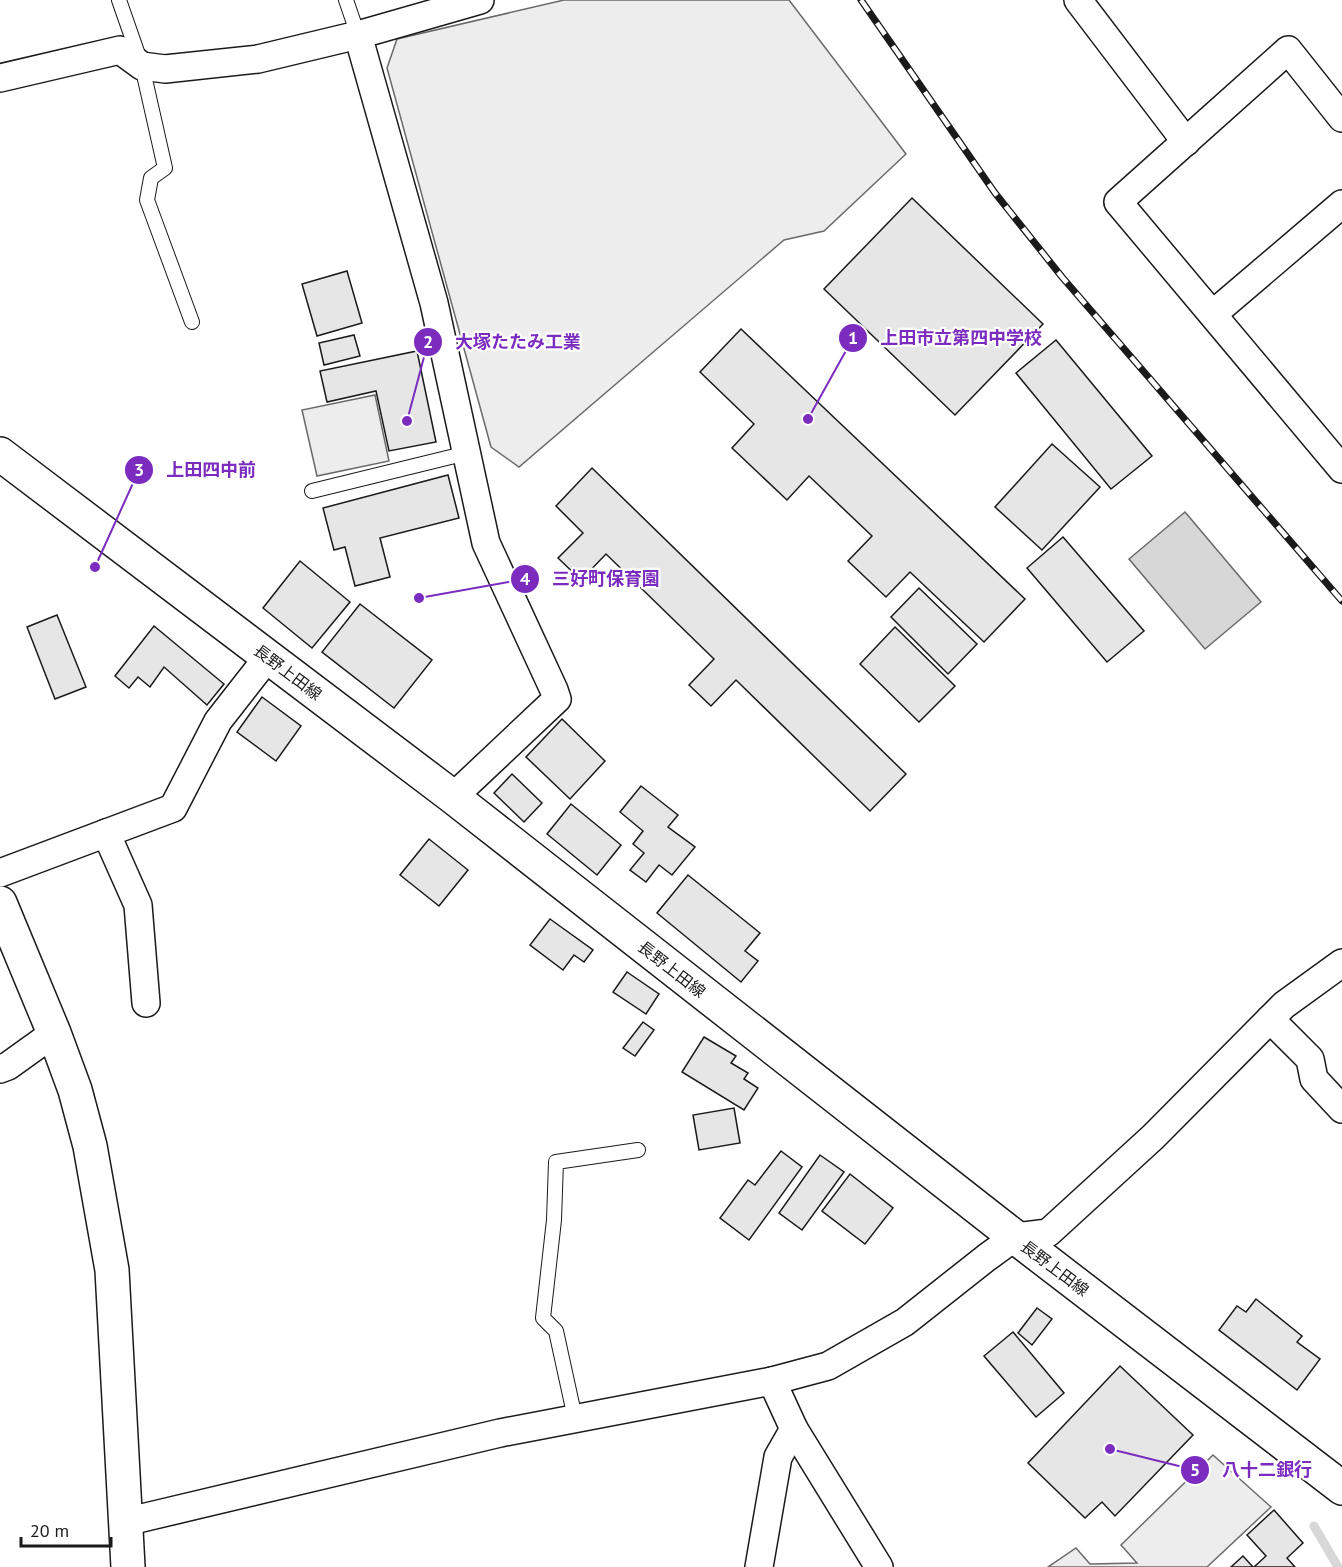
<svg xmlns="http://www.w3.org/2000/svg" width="1342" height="1567" font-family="'PT Sans','Noto Sans JP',sans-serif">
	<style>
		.built { fill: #ededed; stroke: #6a6a6a; stroke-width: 1.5 }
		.water { fill: #d7d7d7; stroke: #6a6a6a; stroke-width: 1.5 }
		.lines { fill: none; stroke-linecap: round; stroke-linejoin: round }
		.stream { stroke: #d7d7d7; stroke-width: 9 }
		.building { fill: #e6e6e6; stroke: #1a1a1a; stroke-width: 1.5 }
		.lane-casing { stroke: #1a1a1a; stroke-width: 16 }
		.street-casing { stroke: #1a1a1a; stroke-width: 30 }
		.secondary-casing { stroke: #1a1a1a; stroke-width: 36 }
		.primary-casing { stroke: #1a1a1a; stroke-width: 36 }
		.lane { stroke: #fff; stroke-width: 14 }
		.street { stroke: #fff; stroke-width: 27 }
		.secondary { stroke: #fff; stroke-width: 33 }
		.primary { stroke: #fff; stroke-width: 33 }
		.rail-casing { stroke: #1a1a1a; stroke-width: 7 }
		.rail { stroke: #fff; stroke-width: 4.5; stroke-dasharray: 14; stroke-linecap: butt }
		.labels { text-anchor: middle; stroke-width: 4.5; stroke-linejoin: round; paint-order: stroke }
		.street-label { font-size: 16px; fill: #1a1a1a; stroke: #fff }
		.leader { fill: none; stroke: #7b2cbf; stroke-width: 2 }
		.callout-dot { fill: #7b2cbf; stroke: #fff; stroke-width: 2 }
		.mark-label { font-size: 18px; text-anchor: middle; font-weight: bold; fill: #fff }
		.callout-label { font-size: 18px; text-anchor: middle; font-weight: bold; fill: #7b2cbf; stroke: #fff; stroke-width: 4.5; stroke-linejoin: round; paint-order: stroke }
	</style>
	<rect width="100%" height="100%" fill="#fff"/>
	<!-- built -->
	<g class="built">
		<path d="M564,0H789L906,154L824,231L784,240L519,467L491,447L387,68L397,39Z"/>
		<path d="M375,395L389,461L317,476L302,410Z"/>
		<path d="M1213,1455L1271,1507L1207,1567H1048L1076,1548L1090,1564L1137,1563L1121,1545Z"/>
	</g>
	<!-- water -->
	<path class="water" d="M1185,512L1261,602L1205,649L1129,559Z"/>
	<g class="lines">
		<!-- stream -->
		<path class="stream" d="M1314,1526L1338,1567"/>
	</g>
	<!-- building -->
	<g class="building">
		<path d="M912,198L1043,324L955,415L824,289Z"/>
		<path d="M347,271L362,323L317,336L302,284Z"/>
		<path d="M741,329L1025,599L984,642L910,572L886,597L848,561L872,536L809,476L787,500L732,448L754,424L700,372Z"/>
		<path d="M354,335L360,356L324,365L319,343Z"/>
		<path d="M1056,340L1152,456L1111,489L1016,373Z"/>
		<path d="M417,351L436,442L389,451L376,391L327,402L320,371Z"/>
		<path d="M1052,444L1100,487L1042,550L995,507Z"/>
		<path d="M592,468L906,774L870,811L736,680L711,706L689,685L714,659L606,554L581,580L558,558L583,533L556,506Z"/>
		<path d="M448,475L459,518L380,538L390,577L355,586L345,547L334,550L323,508Z"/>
		<path d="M1063,537L1144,631L1107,662L1027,568Z"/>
		<path d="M300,561L350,602L312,648L263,608Z"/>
		<path d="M919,588L977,644L948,674L891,617Z"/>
		<path d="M360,604L432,660L394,708L322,652Z"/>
		<path d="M57,615L86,687L55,699L27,627Z"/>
		<path d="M154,626L224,684L207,705L164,667L150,687L138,677L129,688L115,676Z"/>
		<path d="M895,627L955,686L919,722L860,664Z"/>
		<path d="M262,697L301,726L276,761L237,732Z"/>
		<path d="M562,719L605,761L570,799L526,757Z"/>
		<path d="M512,774L542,803L524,822L494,793Z"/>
		<path d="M641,786L678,815L668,827L695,847L672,875L659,865L646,882L630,870L644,853L633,844L643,831L620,812Z"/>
		<path d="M571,804L621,845L597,875L547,834Z"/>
		<path d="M429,839L468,870L439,906L400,875Z"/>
		<path d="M688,875L760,933L745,951L758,961L741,982L657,913Z"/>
		<path d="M550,919L593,950L584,962L574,955L563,970L530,945Z"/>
		<path d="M627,972L659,994L646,1014L613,992Z"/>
		<path d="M643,1022L654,1030L635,1056L623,1048Z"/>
		<path d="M704,1037L736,1056L731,1063L748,1073L744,1079L758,1088L744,1110L682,1072Z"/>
		<path d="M734,1108L740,1143L699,1150L693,1115Z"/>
		<path d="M781,1151L802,1167L749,1240L720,1218L748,1180L755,1185Z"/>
		<path d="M820,1155L844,1172L802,1230L779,1213Z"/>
		<path d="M850,1174L893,1208L865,1244L822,1211Z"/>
		<path d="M1256,1299L1302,1336L1297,1342L1320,1359L1297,1390L1219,1330L1237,1306L1246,1312Z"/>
		<path d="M1037,1308L1052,1319L1032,1345L1018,1333Z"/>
		<path d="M1013,1332L1064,1393L1036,1417L984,1356Z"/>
		<path d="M1120,1366L1193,1435L1115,1516L1102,1502L1085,1518L1028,1463Z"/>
		<path d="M1274,1510L1303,1543L1287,1558L1295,1567H1254L1266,1556L1247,1535Z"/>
		<path d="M1243,1556L1253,1567H1231Z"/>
	</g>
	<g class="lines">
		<defs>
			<g id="lane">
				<path d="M119,0L142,66L165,168L151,178L147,200L192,322"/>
				<path d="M346,0L358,35"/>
				<path d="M312,491L467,453"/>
				<path d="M575,1418L556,1331L543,1318L554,1220L556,1162L638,1150"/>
			</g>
			<g id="street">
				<path d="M1078,0L1186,142"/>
				<path d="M0,78L120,50L142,66L165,69L258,59L358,35"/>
				<path d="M1342,118L1288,50L1118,202L1342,469"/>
				<path d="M1213,314L1342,204"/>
				<path d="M453,797L557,699L554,690L486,543L434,303L358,35L480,0"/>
				<path d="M106,833L138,905L146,1003"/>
				<path d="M0,873L173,808L218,721L268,657"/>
				<path d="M1270,1019L1310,1059L1314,1079L1342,1109"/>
				<path d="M0,1069L8,1066L54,1033"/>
				<path d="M772,1381L794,1429L879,1567"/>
				<path d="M125,1522L500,1433L772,1381L828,1366L905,1322L986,1258L1015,1237L1048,1233L1153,1137L1284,1005L1342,963"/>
				<path d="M759,1567L778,1457L794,1429"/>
			</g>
			<path id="secondary" d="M0,903L54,1033L75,1090L90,1146L112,1270L128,1567"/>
			<path id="primary" d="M0,454L453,797L1015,1237L1342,1488"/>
		</defs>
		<!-- lane casing -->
		<use href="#lane" class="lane-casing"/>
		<!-- street casing -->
		<use href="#street" class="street-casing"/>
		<!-- secondary casing -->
		<use href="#secondary" class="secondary-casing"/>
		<!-- primary casing -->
		<use href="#primary" class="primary-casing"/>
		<!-- lane -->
		<use href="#lane" class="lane"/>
		<!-- street -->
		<use href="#street" class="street"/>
		<!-- secondary -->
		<use href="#secondary" class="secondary"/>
		<!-- primary -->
		<use href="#primary" class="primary"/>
		<defs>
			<path id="rail" d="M861,0L995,193L1062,277L1342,601"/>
		</defs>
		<!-- rail casing -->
		<use href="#rail" class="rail-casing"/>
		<!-- rail -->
		<use href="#rail" class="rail"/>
	</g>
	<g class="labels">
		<!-- street labels -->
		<g class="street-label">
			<text transform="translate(288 672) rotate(37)" y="6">長野上田線</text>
			<text transform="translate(672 969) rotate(38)" y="6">長野上田線</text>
			<text transform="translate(1055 1268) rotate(37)" y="6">長野上田線</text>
		</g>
	</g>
	<!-- callouts -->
	<path class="leader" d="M808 419L853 338M407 421L428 342M95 567L139 470M419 598L525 579M1110 1449L1195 1470"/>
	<g class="callout-dot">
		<circle cx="808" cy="419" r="6"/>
		<circle cx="407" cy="421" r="6"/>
		<circle cx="95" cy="567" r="6"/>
		<circle cx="419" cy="598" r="6"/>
		<circle cx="1110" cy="1449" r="6"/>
		<circle cx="853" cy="338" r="15"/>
		<circle cx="428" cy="342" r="15"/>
		<circle cx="139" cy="470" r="15"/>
		<circle cx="525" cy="579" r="15"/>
		<circle cx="1195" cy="1470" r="15"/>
	</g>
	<g class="mark-label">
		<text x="853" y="344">1</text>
		<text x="428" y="348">2</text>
		<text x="139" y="476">3</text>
		<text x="525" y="585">4</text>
		<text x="1195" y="1476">5</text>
	</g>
	<g class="callout-label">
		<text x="961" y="344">上田市立第四中学校</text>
		<text x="518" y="348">大塚たたみ工業</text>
		<text x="211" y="476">上田四中前</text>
		<text x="606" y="585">三好町保育園</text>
		<text x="1267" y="1476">八十二銀行</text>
	</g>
	<!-- scale -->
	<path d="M21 1537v9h90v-9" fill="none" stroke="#1a1a1a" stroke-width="3"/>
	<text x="30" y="1537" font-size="18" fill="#1a1a1a" stroke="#ffffff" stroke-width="4.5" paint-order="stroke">20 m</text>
</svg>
